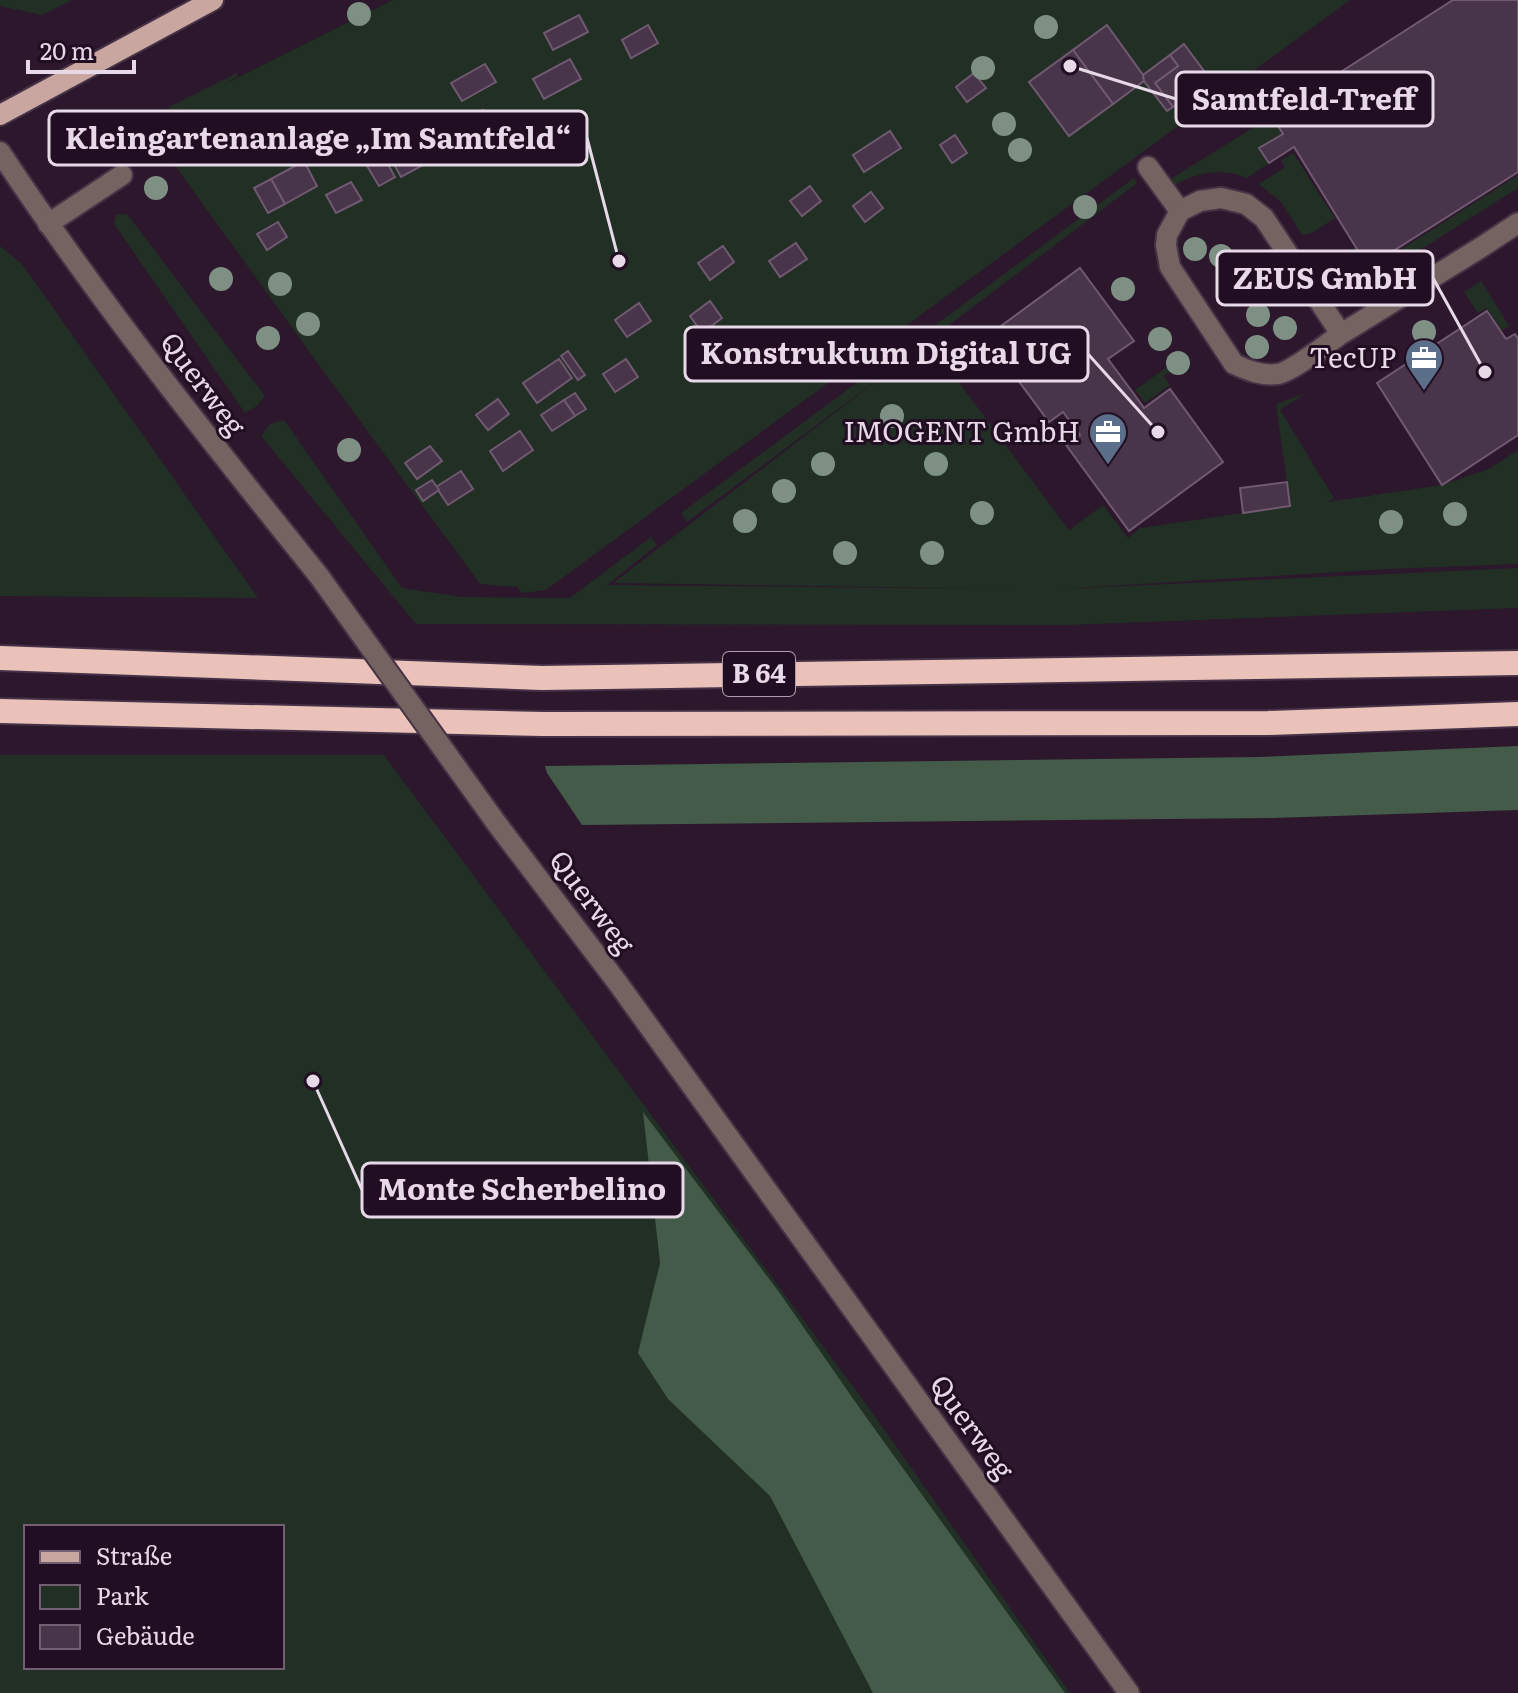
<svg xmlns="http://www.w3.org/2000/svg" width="1518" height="1693" font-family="Literata,serif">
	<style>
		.green { fill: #212f24; fill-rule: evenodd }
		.forest { fill: #435b48 }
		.building { fill: #483549; stroke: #715971; stroke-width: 2 }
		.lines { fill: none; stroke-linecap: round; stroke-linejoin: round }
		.minor-casing { stroke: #463246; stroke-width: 24 }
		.major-casing { stroke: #463246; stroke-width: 24 }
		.highway-casing { stroke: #463246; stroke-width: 28 }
		.minor { stroke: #746360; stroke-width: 20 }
		.major { stroke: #c9a7a0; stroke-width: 20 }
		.highway { stroke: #ebc2ba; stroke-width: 24 }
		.minor-bridge-casing { stroke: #463246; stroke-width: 24; stroke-linecap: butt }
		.minor-bridge { stroke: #746360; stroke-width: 20 }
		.tree { fill: #7e9084 }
		.labels { text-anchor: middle; stroke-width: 6; stroke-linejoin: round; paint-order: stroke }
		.shield { fill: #220e22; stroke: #ac9cac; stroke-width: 2 }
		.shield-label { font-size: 26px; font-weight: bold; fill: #e7d9e7 }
		.poi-label { font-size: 28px; fill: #e7d9e7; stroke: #220e22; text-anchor: end }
		.street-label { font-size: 28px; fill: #e7d9e7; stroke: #220e22 }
		.leader { fill: none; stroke: #e7d9e7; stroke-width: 3 }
		.callout-dot { fill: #e7d9e7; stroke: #220e22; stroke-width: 3 }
		.callout { fill: #220e22; stroke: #e7d9e7; stroke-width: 3 }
		.callout-label { font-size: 30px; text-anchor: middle; font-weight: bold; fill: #e7d9e7 }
	</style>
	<rect width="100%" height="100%" fill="#2c172c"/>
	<!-- green -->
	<g class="green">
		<path d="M0,0H72L42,15L0,6Z"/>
		<path d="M393,0H1350L546,590L522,593L517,587L480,584L321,368L166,153L172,121L187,106L171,121L160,155L154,139L169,107L237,73L238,76L225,84Z"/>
		<path d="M1272,116L1283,134L1260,148L1269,163L1247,178C1220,167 1194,173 1170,188L1164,183Z"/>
		<path d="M1293,153L1335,218L1312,233L1302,235L1281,202L1259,184L1285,167L1281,160Z"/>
		<path d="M1518,175V188L1382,274C1361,279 1345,278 1327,265L1357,246L1372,268Z"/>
		<path d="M1134,178L1137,183L928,341L1069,530L1103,505L1128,538L1140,528L1290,506L1276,404L1306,393L1280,410L1334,498L1328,502L1442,485L1489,469L1518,450V564L1389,569L1060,589L1518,568V608L1068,625L416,624L261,436L270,424L284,420L402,588L463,597L570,598L651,537L657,545L607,585L1016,589L613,583L896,366L687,522L681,513Z"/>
		<path d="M127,214L265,396L257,406L245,413L114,224L116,215Z"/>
		<path d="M0,246L22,264L258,598L0,596Z"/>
		<path d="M1481,281L1509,326L1502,331L1487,308L1478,313L1464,292Z"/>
		<path d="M1182,356L1185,361L1164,376L1170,385L1145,403L1135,390Z"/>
		<path d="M0,755H384L869,1408L1070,1693H0ZM26,1527H282V1667H26Z"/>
	</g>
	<!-- forest -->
	<g class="forest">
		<path d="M1518,746V810L1274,818L582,825L547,773L545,766L1258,757Z"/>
		<path d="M643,1112L779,1292L861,1410L1065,1693H873L770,1496L668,1399L638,1353L660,1263Z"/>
	</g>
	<!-- building -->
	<g class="building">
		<path d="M1453,0H1518V172L1368,267L1294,147L1269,163L1259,148L1283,134L1272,116Z"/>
		<path d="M579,15L588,32L553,50L544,33Z"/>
		<path d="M648,25L658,43L631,58L622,40Z"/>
		<path d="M1107,25L1143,75L1144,81L1113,104L1073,50Z"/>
		<path d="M1184,44L1210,79L1173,107L1155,83L1178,66L1170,55Z"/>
		<path d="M1073,50L1113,104L1069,136L1029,82Z"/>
		<path d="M1170,55L1178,66L1155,83L1173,107L1167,111L1144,81L1143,75Z"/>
		<path d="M570,59L581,79L544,99L533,79Z"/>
		<path d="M485,64L496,82L462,101L451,83Z"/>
		<path d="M974,73L986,88L967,102L956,87Z"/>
		<path d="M483,110L493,128L470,141L460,122Z"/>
		<path d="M890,131L901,148L864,172L853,155Z"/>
		<path d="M955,135L967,153L952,163L940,145Z"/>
		<path d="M410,142L423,165L401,177L390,157L406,148L405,145Z"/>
		<path d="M384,157L395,177L379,186L367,166Z"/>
		<path d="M304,161L317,186L285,204L271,179Z"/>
		<path d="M271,179L285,204L268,213L254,188Z"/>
		<path d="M351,182L362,200L336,213L326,195Z"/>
		<path d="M810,186L821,201L802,216L790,201Z"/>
		<path d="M871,192L883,208L865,222L853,206Z"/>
		<path d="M278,222L287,237L267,250L257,234Z"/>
		<path d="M796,243L807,259L780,277L769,261Z"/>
		<path d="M723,246L734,262L710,280L698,263Z"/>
		<path d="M1080,268L1134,341L1108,359L1134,394L1144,408L1170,389L1223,462L1129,531L1066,445L1080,435L1066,416L1063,412L1049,422L986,337Z"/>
		<path d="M710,301L722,318L702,333L690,316Z"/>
		<path d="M639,303L651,321L627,337L615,320Z"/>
		<path d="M1487,311L1506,339L1515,334L1518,339V435L1442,485L1377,383Z"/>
		<path d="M568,351L585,375L578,380L561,356Z"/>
		<path d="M559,359L572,378L537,403L523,383Z"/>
		<path d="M626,359L638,377L615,392L603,374Z"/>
		<path d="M575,393L586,409L575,416L564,400Z"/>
		<path d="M498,399L509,414L488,430L476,415Z"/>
		<path d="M564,400L575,416L552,431L541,415Z"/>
		<path d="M520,431L533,450L503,471L490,451Z"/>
		<path d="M430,446L442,461L417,479L405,463Z"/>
		<path d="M461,471L473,489L448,505L436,487Z"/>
		<path d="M432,480L439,490L423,501L416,490Z"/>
		<path d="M1287,482L1290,506L1243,513L1240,488Z"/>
	</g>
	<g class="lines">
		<defs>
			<g id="minor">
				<path d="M0,152C98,300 208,438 319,576"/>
				<path d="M1148,167L1180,211"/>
				<path d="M48,224L122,175"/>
				<path d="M1341,334L1264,218L1246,204L1221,198L1200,201L1180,211L1167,235L1166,245L1170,267L1234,364C1247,370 1261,376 1277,374C1290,373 1328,343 1341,334L1480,248L1518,223"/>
				<path d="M497,824L617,982L1129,1693"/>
			</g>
			<path id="major" d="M0,115L213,0"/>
			<g id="highway">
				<path d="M0,658L542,678L1518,663"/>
				<path d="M0,711L543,724L1268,723L1518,714"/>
			</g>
		</defs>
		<!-- minor casing -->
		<use href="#minor" class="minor-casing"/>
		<!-- major casing -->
		<use href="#major" class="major-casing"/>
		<!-- highway casing -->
		<use href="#highway" class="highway-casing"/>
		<!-- minor -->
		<use href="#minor" class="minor"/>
		<!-- major -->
		<use href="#major" class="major"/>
		<!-- highway -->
		<use href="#highway" class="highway"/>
		<defs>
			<path id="minor-bridge" d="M319,576L497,824"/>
		</defs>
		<!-- minor-bridge casing -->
		<use href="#minor-bridge" class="minor-bridge-casing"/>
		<!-- minor-bridge -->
		<use href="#minor-bridge" class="minor-bridge"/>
	</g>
	<!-- trees -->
	<g class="tree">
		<circle cx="359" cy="14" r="12"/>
		<circle cx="1046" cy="27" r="12"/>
		<circle cx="983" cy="68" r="12"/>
		<circle cx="1004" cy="124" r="12"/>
		<circle cx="1020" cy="150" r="12"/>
		<circle cx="156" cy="188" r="12"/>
		<circle cx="1085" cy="207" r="12"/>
		<circle cx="1195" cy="249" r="12"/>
		<circle cx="1221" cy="256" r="12"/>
		<circle cx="221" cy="279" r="12"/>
		<circle cx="280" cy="284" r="12"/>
		<circle cx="1123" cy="289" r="12"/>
		<circle cx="1258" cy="315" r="12"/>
		<circle cx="308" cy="324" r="12"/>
		<circle cx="1285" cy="328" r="12"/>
		<circle cx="1424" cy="332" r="12"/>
		<circle cx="268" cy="338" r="12"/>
		<circle cx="1160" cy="339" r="12"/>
		<circle cx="1257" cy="347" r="12"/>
		<circle cx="1178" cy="363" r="12"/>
		<circle cx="892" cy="416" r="12"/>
		<circle cx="349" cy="450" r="12"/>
		<circle cx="823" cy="464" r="12"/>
		<circle cx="936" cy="464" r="12"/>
		<circle cx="784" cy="491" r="12"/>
		<circle cx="982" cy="513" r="12"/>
		<circle cx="1455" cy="514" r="12"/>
		<circle cx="745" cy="521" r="12"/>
		<circle cx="1391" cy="522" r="12"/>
		<circle cx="845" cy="553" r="12"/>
		<circle cx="932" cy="553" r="12"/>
	</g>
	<!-- icons -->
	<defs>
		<symbol id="office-pin" viewBox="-11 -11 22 30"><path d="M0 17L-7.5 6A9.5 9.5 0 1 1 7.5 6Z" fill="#5c6f8a" stroke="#220e22"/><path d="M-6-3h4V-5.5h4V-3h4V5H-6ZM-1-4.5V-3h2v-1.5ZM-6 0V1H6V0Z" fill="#fff"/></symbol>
	</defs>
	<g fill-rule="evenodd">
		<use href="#office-pin" x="1402" y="336" width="44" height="60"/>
		<use href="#office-pin" x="1086" y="410" width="44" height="60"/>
	</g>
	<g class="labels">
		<!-- shield labels -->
		<rect class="shield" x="723" y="652" width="72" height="44" rx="6"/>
		<g class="shield-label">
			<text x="759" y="683">B 64</text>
		</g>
		<!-- poi labels -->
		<g class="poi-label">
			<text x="1396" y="368">TecUP</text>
			<text x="1080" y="442">IMOGENT GmbH</text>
		</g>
		<!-- street labels -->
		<g class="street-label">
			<text transform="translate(203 384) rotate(53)" y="10">Querweg</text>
			<text transform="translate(592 902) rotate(53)" y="10">Querweg</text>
			<text transform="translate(972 1427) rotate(54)" y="10">Querweg</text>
		</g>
	</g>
	<!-- callouts -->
	<path class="leader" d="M1070 66L1176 99M619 261L587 138M1485 372L1433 278M1158 432L1088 354M313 1081L362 1190"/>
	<g class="callout-dot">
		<circle cx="1070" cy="66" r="8"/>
		<circle cx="619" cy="261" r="8"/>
		<circle cx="1485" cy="372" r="8"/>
		<circle cx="1158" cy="432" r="8"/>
		<circle cx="313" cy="1081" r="8"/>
	</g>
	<g class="callout">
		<rect x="1176" y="72" width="257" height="54" rx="8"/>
		<rect x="49" y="111" width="538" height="54" rx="8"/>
		<rect x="1217" y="251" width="216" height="54" rx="8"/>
		<rect x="685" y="327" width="403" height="54" rx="8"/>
		<rect x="362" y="1163" width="321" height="54" rx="8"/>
	</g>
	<g class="callout-label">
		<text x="1304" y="110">Samtfeld-Treff</text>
		<text x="318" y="149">Kleingartenanlage „Im Samtfeld“</text>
		<text x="1325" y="289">ZEUS GmbH</text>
		<text x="886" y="364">Konstruktum Digital UG</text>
		<text x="522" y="1200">Monte Scherbelino</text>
	</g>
	<!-- legend -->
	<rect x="24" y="1525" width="260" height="144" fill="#220e22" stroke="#715f71" stroke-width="2"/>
	<rect x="40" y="1551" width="40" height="12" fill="#c9a7a0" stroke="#715f71" stroke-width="2"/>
	<text x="96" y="1565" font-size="24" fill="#e7d9e7">Straße</text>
	<rect x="40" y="1585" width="40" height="24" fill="#212f24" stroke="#715f71" stroke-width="2"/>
	<text x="96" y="1605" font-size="24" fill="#e7d9e7">Park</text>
	<rect x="40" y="1625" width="40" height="24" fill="#483549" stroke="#715f71" stroke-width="2"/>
	<text x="96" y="1645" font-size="24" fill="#e7d9e7">Gebäude</text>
	<!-- scale -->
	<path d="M28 60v12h106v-12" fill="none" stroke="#e7d9e7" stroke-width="4"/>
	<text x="40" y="60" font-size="24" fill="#e7d9e7" stroke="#220e22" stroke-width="6" paint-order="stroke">20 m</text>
</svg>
